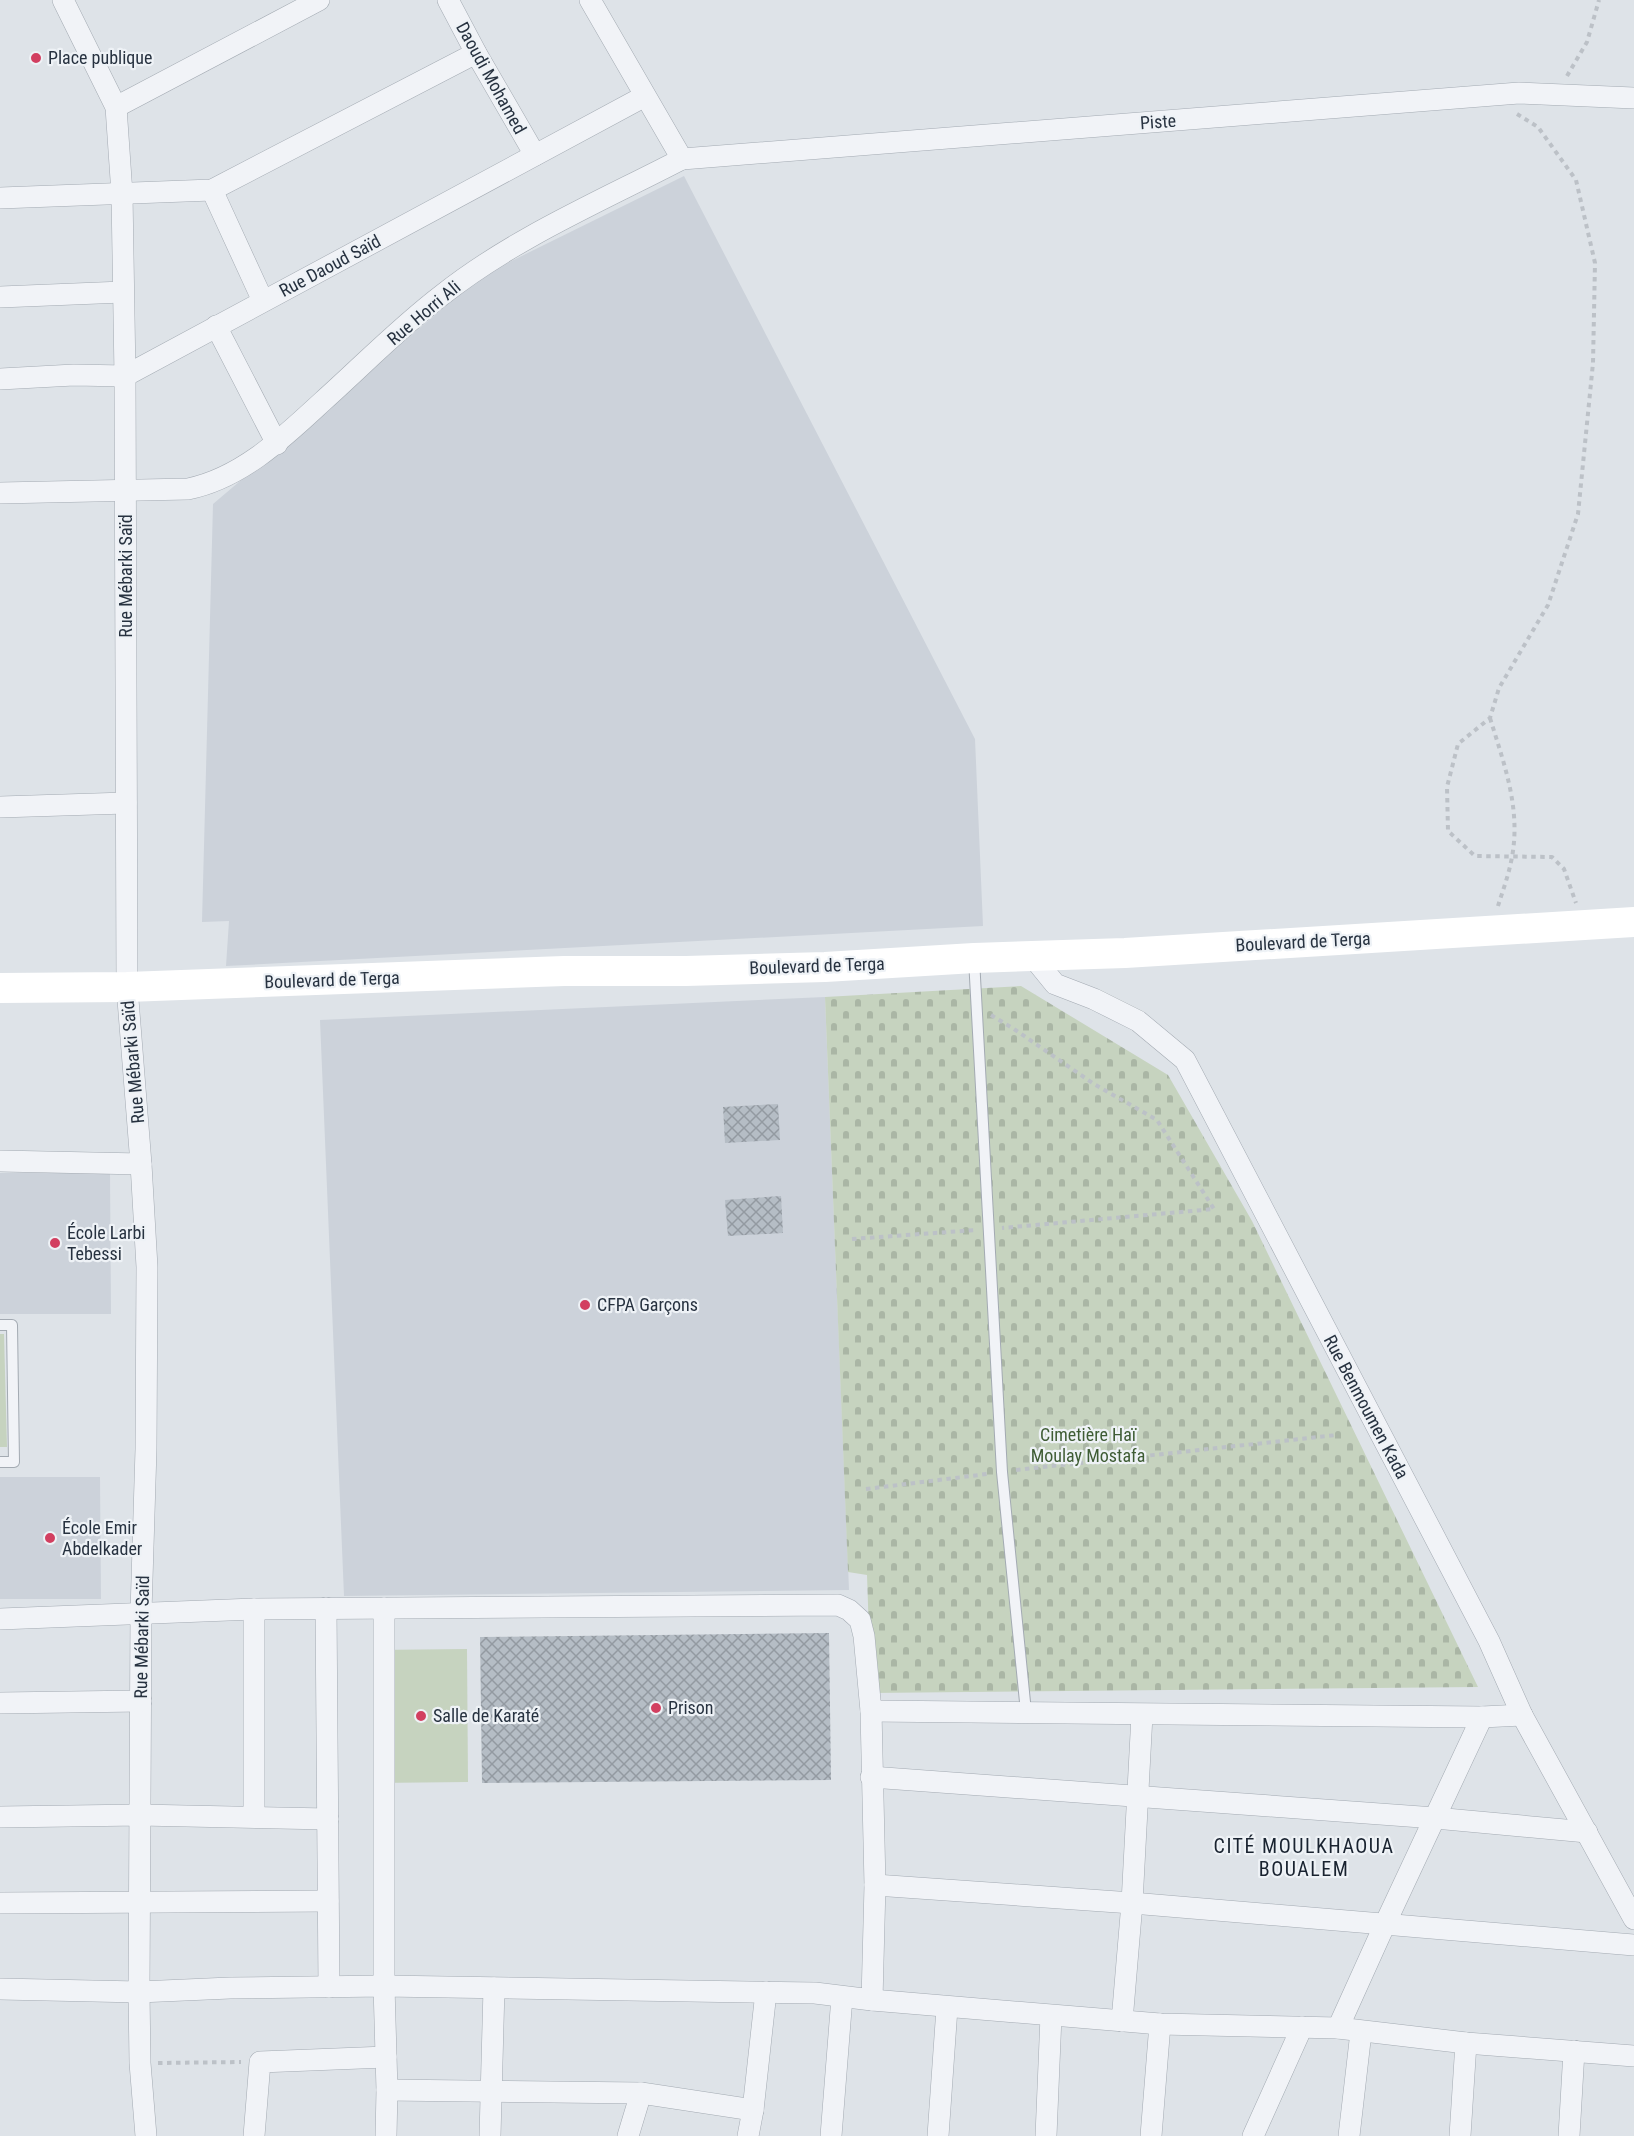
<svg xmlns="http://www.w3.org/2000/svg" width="1634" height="2136" font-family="'Roboto Condensed',sans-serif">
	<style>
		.built { fill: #ccd2da }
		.grass { fill: #c6d3bf }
		.cemetery { fill: url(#cemetery-stones) }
		.building { fill: url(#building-cross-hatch) }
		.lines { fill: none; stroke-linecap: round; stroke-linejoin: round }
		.lane-casing { stroke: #a3aab2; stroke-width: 12 }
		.street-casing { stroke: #a3aab2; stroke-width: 22 }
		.path { stroke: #bcc1c7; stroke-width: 4; stroke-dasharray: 4.5 4.5; stroke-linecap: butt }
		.lane { stroke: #f1f3f7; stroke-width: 10 }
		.street { stroke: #f1f3f7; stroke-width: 21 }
		.secondary { stroke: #fff; stroke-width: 30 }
		.poi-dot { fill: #d23f60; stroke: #eef2f6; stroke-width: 2 }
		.labels { text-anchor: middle; stroke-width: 4.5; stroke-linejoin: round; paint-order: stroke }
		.poi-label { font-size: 18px; fill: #273240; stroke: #eef2f6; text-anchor: start }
		.street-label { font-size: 18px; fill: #273240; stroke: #eef2f6 }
		.park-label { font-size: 18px; fill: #3e5c34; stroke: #eef2f6 }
		.neighbourhood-label { font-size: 20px; letter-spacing: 1.5px; fill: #192330; stroke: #eef2f6 }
	</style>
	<defs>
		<pattern id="cemetery-stones" width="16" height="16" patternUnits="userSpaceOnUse" patternTransform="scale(1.5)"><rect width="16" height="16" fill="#c6d3bf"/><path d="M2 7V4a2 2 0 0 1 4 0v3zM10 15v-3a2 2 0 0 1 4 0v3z" fill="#aab6a5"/></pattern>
		<pattern id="building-cross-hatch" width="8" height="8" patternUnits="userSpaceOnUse" patternTransform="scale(1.5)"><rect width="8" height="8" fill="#b5bdc5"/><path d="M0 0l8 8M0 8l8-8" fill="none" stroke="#939aa1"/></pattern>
	</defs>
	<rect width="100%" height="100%" fill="#dee3e8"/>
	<!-- built -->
	<g class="built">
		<path d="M684,176L975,739L983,926L226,966L229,921L202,922L213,504L481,276Z"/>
		<path d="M825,997L849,1590L344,1596L320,1020Z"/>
		<path d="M110,1172L111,1314H0V1173Z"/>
		<path d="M0,1477H100L101,1599H0Z"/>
	</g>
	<!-- grass -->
	<g class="grass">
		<path d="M0,1334H4L7,1447H0Z"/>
		<path d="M467,1649L468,1782L375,1783L374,1650Z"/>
	</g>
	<!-- cemetery -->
	<path class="cemetery" d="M1021,986L1168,1075L1252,1221L1478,1687L871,1693L867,1575L848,1572L825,997Z"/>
	<!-- building -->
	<g class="building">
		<path d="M778,1104L780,1140L725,1143L723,1107Z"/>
		<path d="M781,1196L783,1233L728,1236L725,1200Z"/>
		<path d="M829,1633L831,1780L482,1783L480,1637Z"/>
	</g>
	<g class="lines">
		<defs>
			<g id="lane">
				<path d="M974,959L1002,1472L1026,1712"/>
				<path d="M0,1325H12L14,1462H0"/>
			</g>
			<g id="street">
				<path d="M63,0L116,107L122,194L125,376L127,987L141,1164L147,1267L146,1449L141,1612L139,1992L140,2063L146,2136"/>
				<path d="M448,0L476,53L535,155"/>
				<path d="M116,107L319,0"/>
				<path d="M682,159L1519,93L1634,98"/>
				<path d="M212,190L263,301"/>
				<path d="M0,198L212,190L476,53"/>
				<path d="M0,297L123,292"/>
				<path d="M216,326L277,444"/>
				<path d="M0,379L74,375L125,376L645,96"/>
				<path d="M0,493L188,489C242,478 284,437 323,401C362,366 400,327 442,295C514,238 601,201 682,159L590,0"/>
				<path d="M0,807L126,803"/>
				<path d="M1033,957L1055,984L1094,999L1138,1021L1185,1060L1489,1641L1522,1715L1634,1919"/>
				<path d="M0,1161L141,1164"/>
				<path d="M326,1608L329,1987"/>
				<path d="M384,1608V1986L387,2090L386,2136"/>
				<path d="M254,1609V1817"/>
				<path d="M0,1619L254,1609L838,1605L849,1610L860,1620L864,1636L871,1711L875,1885L872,2000L815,1993L384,1986L230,1988L139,1992L0,1989"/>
				<path d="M0,1703L141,1701"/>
				<path d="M871,1711L1482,1717L1522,1715"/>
				<path d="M871,1777L1435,1818L1587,1832"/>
				<path d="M0,1817L140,1815L328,1819"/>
				<path d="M875,1885L1132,1903L1634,1945"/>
				<path d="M0,1903L328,1901"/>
				<path d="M872,2000L1160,2024L1338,2028L1466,2043L1634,2056"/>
				<path d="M1122,2021L1132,1903L1142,1715"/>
				<path d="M1338,2028L1385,1924L1482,1717"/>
				<path d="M387,2090L641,2093L753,2110"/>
				<path d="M254,2136L260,2062L386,2057"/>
				<path d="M490,2136L494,1988"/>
				<path d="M628,2136L641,2093"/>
				<path d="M748,2136L753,2110L766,1992"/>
				<path d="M831,2136L842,1997"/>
				<path d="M938,2136L947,2008"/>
				<path d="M1046,2136L1051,2016"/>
				<path d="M1151,2136L1160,2024"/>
				<path d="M1253,2136L1302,2027"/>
				<path d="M1349,2136L1361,2032"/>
				<path d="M1460,2136L1466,2043"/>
				<path d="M1569,2136L1574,2051"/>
			</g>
		</defs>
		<!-- lane casing -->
		<use href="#lane" class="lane-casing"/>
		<!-- street casing -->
		<use href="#street" class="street-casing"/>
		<!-- path -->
		<g class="path">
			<path d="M1567,76L1587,42L1599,0"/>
			<path d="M1517,114L1538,127L1576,180L1595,263L1593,363L1578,514L1548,605L1499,688L1490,718L1458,744L1447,787L1448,831L1475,856L1552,857L1564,869L1576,903"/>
			<path d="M1490,718C1504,764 1521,808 1512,857C1509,874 1503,890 1498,906"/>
			<path d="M991,1015L1014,1029L1094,1084L1157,1120L1214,1209L1002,1228"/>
			<path d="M852,1239L976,1230"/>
			<path d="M1016,1470L1337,1435"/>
			<path d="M866,1489L987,1474"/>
			<path d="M158,2063L241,2062"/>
		</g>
		<!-- lane -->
		<use href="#lane" class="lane"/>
		<!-- street -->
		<use href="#street" class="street"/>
		<!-- secondary -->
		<path class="secondary" d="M0,988L127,987L564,971H686L825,967L974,958L1125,953L1634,922"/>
	</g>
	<!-- markers -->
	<g class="poi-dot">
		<circle cx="36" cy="58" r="6"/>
		<circle cx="55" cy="1243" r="6"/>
		<circle cx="585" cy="1305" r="6"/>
		<circle cx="50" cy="1538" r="6"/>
		<circle cx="656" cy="1708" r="6"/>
		<circle cx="421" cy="1716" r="6"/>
	</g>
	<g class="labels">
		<!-- poi labels -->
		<g class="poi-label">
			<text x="48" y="64">Place publique</text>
			<text x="67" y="1239">École Larbi<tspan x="67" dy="21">Tebessi</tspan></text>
			<text x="597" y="1311">CFPA Garçons</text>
			<text x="62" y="1534">École Emir<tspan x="62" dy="21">Abdelkader</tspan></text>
			<text x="668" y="1714">Prison</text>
			<text x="433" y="1722">Salle de Karaté</text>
		</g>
		<!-- street labels -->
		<g class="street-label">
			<text transform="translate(491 78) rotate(61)" y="6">Daoudi Mohamed</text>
			<text transform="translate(1158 122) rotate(-4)" y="6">Piste</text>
			<text transform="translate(330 266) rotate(-28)" y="6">Rue Daoud Saïd</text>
			<text transform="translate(424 313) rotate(-40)" y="6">Rue Horri Ali</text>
			<text transform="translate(126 576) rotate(-90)" y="6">Rue Mébarki Saïd</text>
			<text transform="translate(1303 942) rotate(-3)" y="6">Boulevard de Terga</text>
			<text transform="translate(817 966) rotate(-2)" y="6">Boulevard de Terga</text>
			<text transform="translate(332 980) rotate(-2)" y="6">Boulevard de Terga</text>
			<text transform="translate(133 1062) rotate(-95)" y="6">Rue Mébarki Saïd</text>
			<text transform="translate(1366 1407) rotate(62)" y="6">Rue Benmoumen Kada</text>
			<text transform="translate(142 1637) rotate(-89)" y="6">Rue Mébarki Saïd</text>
		</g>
		<!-- park labels -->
		<g class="park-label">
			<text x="1088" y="1441">Cimetière Haï<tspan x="1088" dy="21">Moulay Mostafa</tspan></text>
		</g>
		<!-- neighbourhood labels -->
		<g class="neighbourhood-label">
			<text x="1304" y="1853">CITÉ MOULKHAOUA<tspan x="1304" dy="23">BOUALEM</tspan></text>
		</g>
	</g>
</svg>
